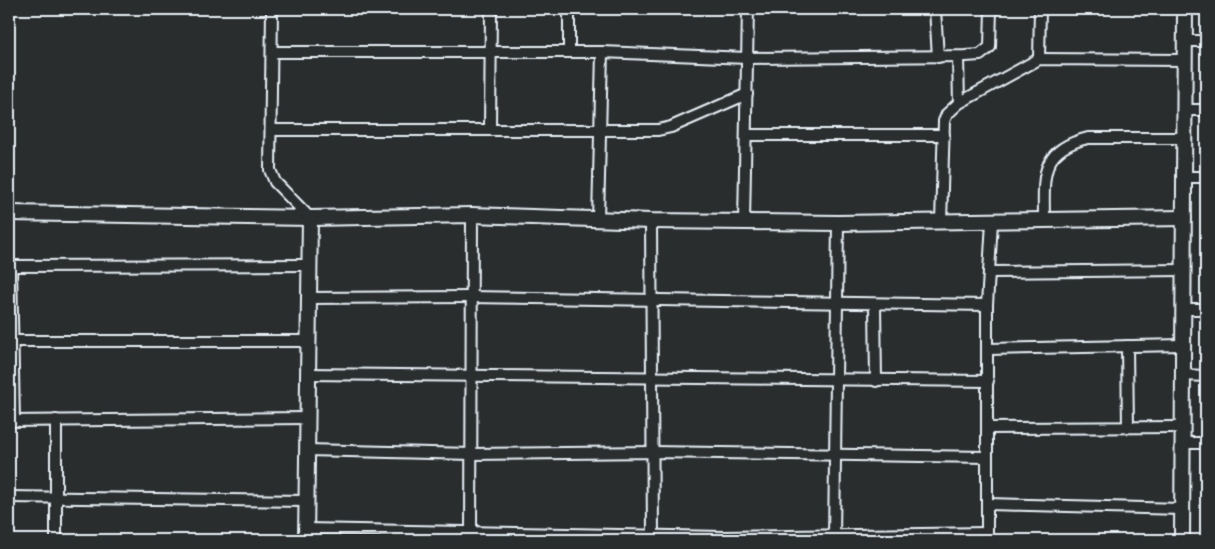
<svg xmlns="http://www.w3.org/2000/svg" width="1215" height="549" font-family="'Comic Neue',sans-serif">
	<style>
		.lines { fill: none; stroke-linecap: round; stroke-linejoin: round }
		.street-casing { stroke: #e8f1f8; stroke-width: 14 }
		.secondary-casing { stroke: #e8f1f8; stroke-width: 18 }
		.street { stroke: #2a2d2e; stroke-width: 10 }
		.secondary { stroke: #2a2d2e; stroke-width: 14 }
	</style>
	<rect width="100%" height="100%" fill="#2a2d2e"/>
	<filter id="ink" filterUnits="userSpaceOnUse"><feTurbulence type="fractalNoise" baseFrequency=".02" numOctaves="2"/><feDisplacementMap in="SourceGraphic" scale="10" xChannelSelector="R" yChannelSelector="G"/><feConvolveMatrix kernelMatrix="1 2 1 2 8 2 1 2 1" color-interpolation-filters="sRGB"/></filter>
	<g filter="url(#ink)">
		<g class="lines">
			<defs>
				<g id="street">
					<path d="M272,9L270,170L275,182L310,218"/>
					<path d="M935,9L938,57"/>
					<path d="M1185,41H1206"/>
					<path d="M273,52H602L747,58L966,56L980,55L990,47L991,9"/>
					<path d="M569,52V9"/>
					<path d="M958,57L959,103"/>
					<path d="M1039,59L1040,9"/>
					<path d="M1184,110H1206"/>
					<path d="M490,129L491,9"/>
					<path d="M271,130H658L671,127L747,94"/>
					<path d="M746,135H944"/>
					<path d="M1184,177H1206"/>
					<path d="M598,219L602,52"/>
					<path d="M651,221L653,535"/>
					<path d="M1044,221C1044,178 1038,150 1088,138H1184"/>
					<path d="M744,222L748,9"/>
					<path d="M941,222L944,121L947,114L959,103L1039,59L1184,60"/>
					<path d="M9,266L307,265"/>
					<path d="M11,266L14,421"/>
					<path d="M989,272L1184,270"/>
					<path d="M307,298L471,297L987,305"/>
					<path d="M875,304L876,381"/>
					<path d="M1183,309H1206"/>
					<path d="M14,341H307"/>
					<path d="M1127,346L1128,427"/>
					<path d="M988,349L1182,345"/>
					<path d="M307,374L988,381"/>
					<path d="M1183,375L1206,376"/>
					<path d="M9,421L307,418"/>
					<path d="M987,428L1184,427"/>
					<path d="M1184,443H1206"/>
					<path d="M307,450L472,454L652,452L987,457"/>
					<path d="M9,497L306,501"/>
					<path d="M988,504L1182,509"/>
					<path d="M306,529L724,537L987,533"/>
					<path d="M834,539L838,223"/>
					<path d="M56,540V420"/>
					<path d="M471,540L472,215"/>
					<path d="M987,540V305L992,222"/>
				</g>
				<g id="secondary">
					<path d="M9,213L310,218L472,215L651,221L838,223L1184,218"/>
					<path d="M306,540L310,218"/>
					<path d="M1182,540L1185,9"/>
				</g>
			</defs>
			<!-- street casing -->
			<use href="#street" class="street-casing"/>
			<!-- secondary casing -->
			<use href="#secondary" class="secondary-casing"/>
			<!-- street -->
			<use href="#street" class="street"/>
			<!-- secondary -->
			<use href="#secondary" class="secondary"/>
		</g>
	</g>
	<!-- margin -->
	<rect width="1215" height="549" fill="none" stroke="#2a2d2e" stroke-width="30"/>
	<rect x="15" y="15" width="1185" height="519" fill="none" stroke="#e8f1f8" stroke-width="2" filter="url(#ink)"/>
</svg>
